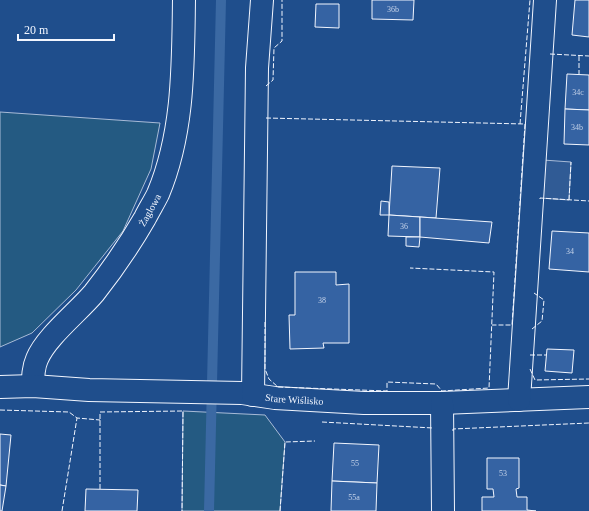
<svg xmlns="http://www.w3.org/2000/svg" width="589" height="511" font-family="'Times New Roman',serif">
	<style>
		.green { fill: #245a82; stroke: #a8bbd7 }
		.parking { fill: #305b95; stroke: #a8bbd7 }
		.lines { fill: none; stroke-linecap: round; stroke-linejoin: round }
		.stream { stroke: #3b69a3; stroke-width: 10 }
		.building { fill: #3563a3; stroke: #f2f6ff }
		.minor-casing { stroke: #f2f6ff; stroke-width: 24 }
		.minor { stroke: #1f4e8c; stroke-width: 22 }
		.fence { stroke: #f2f6ff; stroke-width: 1; stroke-dasharray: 5 2; stroke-linecap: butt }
		.labels { text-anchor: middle; stroke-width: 3; stroke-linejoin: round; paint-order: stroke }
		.number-label { font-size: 8px; fill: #c3d1e8 }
		.street-label { font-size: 10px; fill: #f2f6ff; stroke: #1f4e8c }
	</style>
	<rect width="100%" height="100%" fill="#1f4e8c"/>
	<!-- green -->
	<g class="green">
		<path d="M0,112L160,123L151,169L123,231L76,290L32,333L0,347Z"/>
		<path d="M183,411L265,415L285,442L280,511H182Z"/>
	</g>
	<!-- parking -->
	<path class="parking" d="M543,160L571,162L569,200L540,198Z"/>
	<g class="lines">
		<!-- stream -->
		<path class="stream" d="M209,511L221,0"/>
	</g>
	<!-- building -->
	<g class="building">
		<path d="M372,0H414L413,20L372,19Z"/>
		<path d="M575,0H589V37L572,35Z"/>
		<path d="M316,4H339V28L315,27Z"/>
		<path d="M567,74L589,75V110L565,109Z"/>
		<path d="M565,109L589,110V145L564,144Z"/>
		<path d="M392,166L440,168L436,218L389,215Z"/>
		<path d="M381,201L389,202V215H380Z"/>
		<path d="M389,215L420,217V237L388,236Z"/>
		<path d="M420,217L492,222L489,243L420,237Z"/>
		<path d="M552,231L589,233V272L549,269Z"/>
		<path d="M406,237H420L419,247L406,246Z"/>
		<path d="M295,272H336V285L349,284V343H323L324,348L290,349L289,315H295Z"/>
		<path d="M547,349L574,350L572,373L545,371Z"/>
		<path d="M0,434L11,435L6,486L0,485Z"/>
		<path d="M334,443L379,445L377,483L332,481Z"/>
		<path d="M487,458H519V488L516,489L517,497H527V510L536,511H482V497H494L493,489H487Z"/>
		<path d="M332,481L377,483L376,511H331Z"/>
		<path d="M0,485L6,486L2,511H0Z"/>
		<path d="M86,489L138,490L137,511H85Z"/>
	</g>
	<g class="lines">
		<defs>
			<g id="minor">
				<path id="s1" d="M33,386C33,377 33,368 37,359C46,337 78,312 94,293C113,269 130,244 145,218C149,210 154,202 158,194C184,132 183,65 184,0"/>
				<path id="s2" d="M0,387L33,386L89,390L242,393L275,398L364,403H442L589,397"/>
				<path d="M253,395L257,68L262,0"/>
				<path d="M519,400L545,0"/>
				<path d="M442,403L443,511"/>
			</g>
		</defs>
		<!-- minor casing -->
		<use href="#minor" class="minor-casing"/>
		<!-- minor -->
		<use href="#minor" class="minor"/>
		<!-- fence -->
		<g class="fence">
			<path d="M550,54L589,56"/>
			<path d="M579,56V74"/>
			<path d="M266,86L273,80L274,48L282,41V0"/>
			<path d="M266,118L525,124L512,325H492"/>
			<path d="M520,124L530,0"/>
			<path d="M540,199V198L589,201"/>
			<path d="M569,200L571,162"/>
			<path d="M265,322V369L269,379L278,387L387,391V382L436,384L442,391L489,388L494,272L410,268"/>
			<path d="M532,329L542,321L544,300L534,293"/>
			<path d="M530,355H546"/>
			<path d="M530,369L535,380L589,379"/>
			<path d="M0,410L69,412L77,418L100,420V421"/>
			<path d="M322,422L433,428"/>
			<path d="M453,431V429L589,423"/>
			<path d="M100,489V412L183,411L182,511"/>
			<path d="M62,511L77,418"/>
			<path d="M280,511L285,442L315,441"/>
		</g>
	</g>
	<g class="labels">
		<!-- number labels -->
		<g class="number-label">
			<text x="393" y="12">36b</text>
			<text x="578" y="95">34c</text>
			<text x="577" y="130">34b</text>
			<text x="404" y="229">36</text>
			<text x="570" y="254">34</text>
			<text x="322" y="303">38</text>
			<text x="355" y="466">55</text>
			<text x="503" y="476">53</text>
			<text x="354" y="500">55a</text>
		</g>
		<!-- street labels -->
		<g class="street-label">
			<text dy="4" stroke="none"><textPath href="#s1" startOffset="215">Żaglowa</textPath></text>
			<text dy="4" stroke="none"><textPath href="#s2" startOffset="295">Stare Wiślisko</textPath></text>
		</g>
	</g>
	<!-- scale -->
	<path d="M18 34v6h96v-6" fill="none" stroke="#f2f6ff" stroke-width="2"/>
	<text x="24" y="34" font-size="12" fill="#f2f6ff" stroke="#1f4e8c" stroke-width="3" paint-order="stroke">20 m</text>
</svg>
